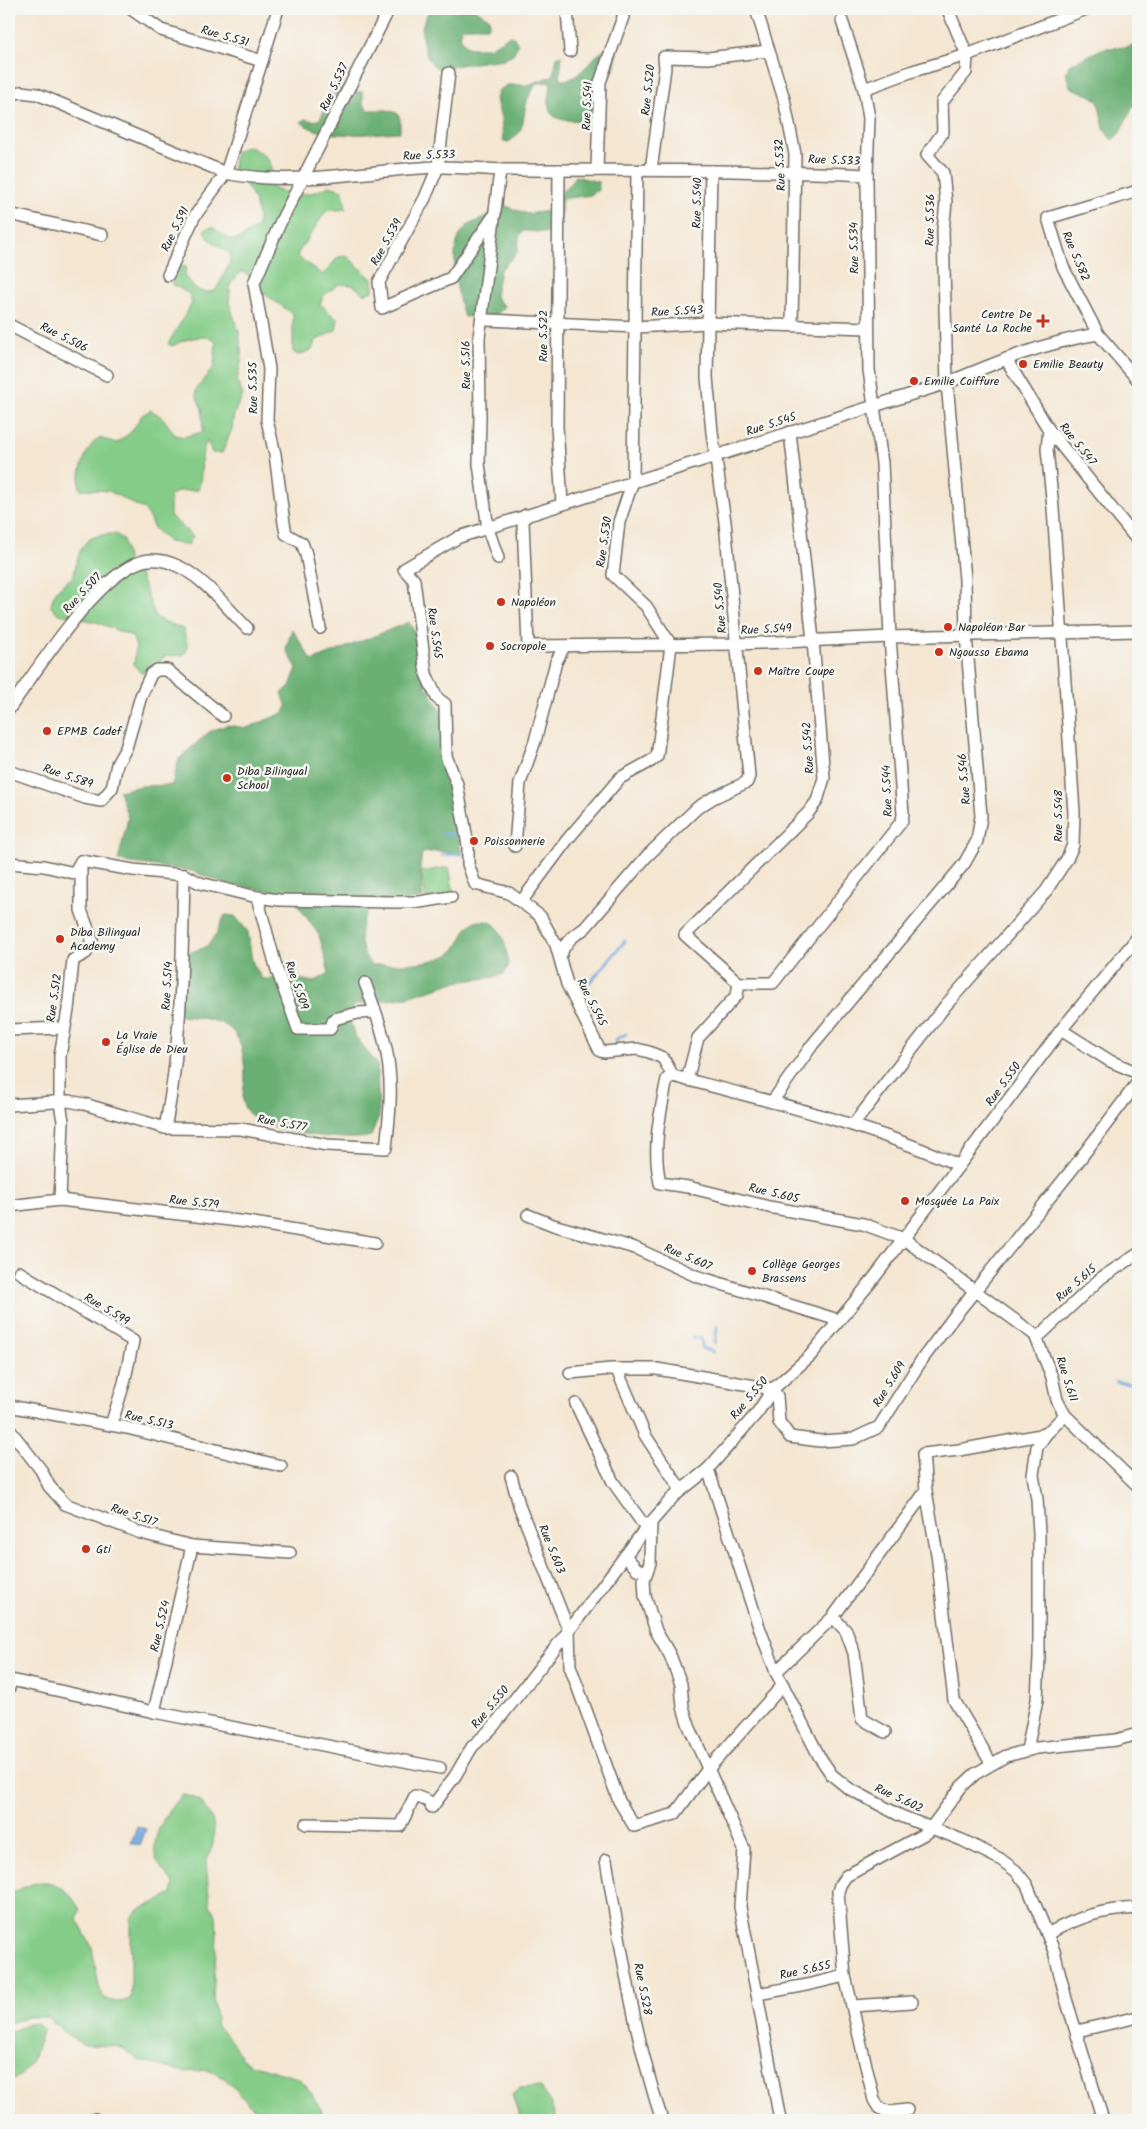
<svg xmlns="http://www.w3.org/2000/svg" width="1147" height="2129" font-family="Kalam,sans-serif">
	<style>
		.green { fill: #84cc88; stroke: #587c5a }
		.forest { fill: #6bb074; stroke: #4b6e50 }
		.water { fill: #6da7dd; stroke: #4c6984 }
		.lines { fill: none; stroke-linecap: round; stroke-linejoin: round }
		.stream { stroke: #6da7dd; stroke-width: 3 }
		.minor-casing { stroke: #716c65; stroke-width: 14 }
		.minor { stroke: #fff; stroke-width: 11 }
		.poi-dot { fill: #c8321e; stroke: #f6f6f2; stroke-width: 2 }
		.labels { text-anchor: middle; stroke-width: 5; stroke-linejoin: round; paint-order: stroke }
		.street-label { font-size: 12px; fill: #2b2b2b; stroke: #f6f6f2 }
		.poi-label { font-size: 12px; fill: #2b2b2b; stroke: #f6f6f2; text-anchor: start }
	</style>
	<rect width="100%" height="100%" fill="#f6f6f2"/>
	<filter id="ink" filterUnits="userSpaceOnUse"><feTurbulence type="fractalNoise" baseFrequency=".02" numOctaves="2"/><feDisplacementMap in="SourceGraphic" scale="10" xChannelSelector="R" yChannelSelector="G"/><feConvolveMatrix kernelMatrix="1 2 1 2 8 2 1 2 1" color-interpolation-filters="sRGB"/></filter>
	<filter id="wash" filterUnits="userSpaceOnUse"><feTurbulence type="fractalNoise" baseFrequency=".0096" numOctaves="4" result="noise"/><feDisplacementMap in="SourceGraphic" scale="20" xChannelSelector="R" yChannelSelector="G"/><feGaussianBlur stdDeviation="1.12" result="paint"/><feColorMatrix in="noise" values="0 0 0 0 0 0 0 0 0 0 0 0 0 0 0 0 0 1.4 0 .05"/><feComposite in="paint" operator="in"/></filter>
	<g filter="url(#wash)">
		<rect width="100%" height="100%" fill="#f4e6d1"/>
		<!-- green -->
		<g class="green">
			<path d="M248,146C273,159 271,160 272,188C292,197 310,196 329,186L343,190L346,209L326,211L298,253V257L323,275L338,257L347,256L373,280V291L364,294L353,285L339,284L324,295L320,304L338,320L336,330L315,341L312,350L298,355L293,352V314L263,293L246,273L241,272L231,283L229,303L239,332L242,357L237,381L243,395L234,413L232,429L222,453H212L207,441C198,455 204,474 198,490L178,491L170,496V516L193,536L188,545L169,542L154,528L145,510L109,491L80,489C77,474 86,446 99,438L117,443L132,431L142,415L151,410L163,418L175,435L184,437L203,432L202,409L196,395V390L214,367L216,343L214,339C199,334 186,339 172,346L168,344L192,303L189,294L172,284L171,274L182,264L186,267L184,276C195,288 199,296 216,290L230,263V254L209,239L204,230L212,227L229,239L238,240L257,227C261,203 248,187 233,169L235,152Z"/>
			<path d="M115,534L123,539L129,568L138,570L156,618L183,629L188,647L184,655L165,656L151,670L141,673L134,665L136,646L132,636L96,622L59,614L51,607C52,591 61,586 73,577C80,548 81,534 115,534Z"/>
			<path d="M449,867L454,894L426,899L421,872Z"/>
			<path d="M183,1795L193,1797L201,1802L212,1819L214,1829L213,1844L206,1863L210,1905L216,1915L217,1936L213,1996L217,2026L231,2040L242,2059L250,2064L298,2078L305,2084L321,2109L324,2120H268L247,2102L226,2079L208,2070L185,2072L140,2061L124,2049L115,2046L84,2045L62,2031L48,2017H28L9,2023V1892C17,1891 24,1887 32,1884C53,1876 71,1892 80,1910L77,1920L92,1947L99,1987L103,1997C114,2003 120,2004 131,1998V1919L137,1911L172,1894L174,1884C168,1876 159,1867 156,1858C149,1840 168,1806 183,1795Z"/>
			<path d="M37,2023L44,2029L40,2037V2042C33,2056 27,2078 9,2080V2033L26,2024Z"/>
			<path d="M539,2087L550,2102L556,2120H521L512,2095L519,2088Z"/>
		</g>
		<!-- forest -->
		<g class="forest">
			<path d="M430,9H474L489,18L490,23L487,27H462C458,37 462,42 469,48H489L509,36L514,37L518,45L513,54L504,59L437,68C426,62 421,40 422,28C423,21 427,15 430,9Z"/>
			<path d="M1138,41V97L1119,134L1112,140C1099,128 1102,105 1096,99C1089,94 1078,91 1070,87L1066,73L1069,65L1104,48L1129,47Z"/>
			<path d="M607,48L617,51C616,57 616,65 613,71C602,92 593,88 590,117C581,122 554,123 550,111C547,103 551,90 551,82L537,83C534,88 529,95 527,101C522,117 526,133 508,142L503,141L501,118L496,100L498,91L507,85H527L553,76L557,57L562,55L560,76L563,80C581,80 592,55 607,48Z"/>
			<path d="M333,84H337L348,91L363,92V104L368,110H387L397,113L400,118V132C372,133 322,141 301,122L304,119L314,121L320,119L332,94Z"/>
			<path d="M575,176L599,182L598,190L591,195L562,199L560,220L553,233L524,231L520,234L517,253L500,270L495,295L500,303L503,304L504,308L497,314L464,317C457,295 447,248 464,229C470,222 481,221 488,215C492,212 495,207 498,203L527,214L555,210L561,192L569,186Z"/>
			<path d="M409,622L417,637L426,686L441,711L454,789L461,854L438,851L422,853L420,868L423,898L372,905C357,922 357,948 371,965C393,964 429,965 448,955C461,948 461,933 471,924C474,921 481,921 485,921C504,922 506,952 509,965L504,974L494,977L455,982L408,997L354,1005L351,1024L354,1034L377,1065L379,1117L371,1136C347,1143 252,1132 244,1106C241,1097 245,1085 245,1075C243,1026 228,1020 181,1016L174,1008L178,959C186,952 193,952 203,948C214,943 219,926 225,915L235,916L248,932L252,961L262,979L294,978L314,982L329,973L319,935L290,894L226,884L192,871L118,861L128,818L119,791L140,786L172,785L179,759L209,732L227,725L247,728L283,713L287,707L282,693L290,686L297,668L286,649L292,629L312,661Z"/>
		</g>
		<!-- water -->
		<path class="water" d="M137,1826L146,1829L140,1846L131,1843Z"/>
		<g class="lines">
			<!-- stream -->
			<g class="stream">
				<path d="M442,834H462"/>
				<path d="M442,855L464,854"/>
				<path d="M575,993L593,979L625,941"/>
				<path d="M617,1047L615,1040L626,1034"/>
				<path d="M692,1337L701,1338L702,1348L713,1352"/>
				<path d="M715,1343L717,1327"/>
				<path d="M1116,1382L1138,1385"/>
			</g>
		</g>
	</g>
	<g filter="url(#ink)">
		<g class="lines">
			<defs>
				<g id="minor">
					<path d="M131,9L161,30L262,61L226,173L194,217L168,275"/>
					<path d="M567,9L570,51"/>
					<path d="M756,9L784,99L795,154L792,325"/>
					<path d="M842,21L864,89"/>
					<path d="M262,61L278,9"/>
					<path d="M449,73L438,167L425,198L379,282L382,308L451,278L495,214"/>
					<path d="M9,95L21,92L37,94L226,173C293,187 367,170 436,167C464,166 492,171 519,170C635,170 751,170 867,175"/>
					<path d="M559,170L557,427L562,503"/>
					<path d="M597,170L600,82L623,17"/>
					<path d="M651,170L665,68L664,57L708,58L768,51"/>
					<path d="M9,214L102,235"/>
					<path d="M487,320L636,327L707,323L868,328"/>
					<path d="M9,325L107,375"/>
					<path d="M1098,334L1063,267L1048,218L1138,191"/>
					<path d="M1006,359L1049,430L1138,541"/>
					<path d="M526,515L523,521L528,646L737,644L890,637L1138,631"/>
					<path d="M498,558L488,529L479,464L480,416L479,338L500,171"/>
					<path d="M320,628L306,554L302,543L286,534L284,523L275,454L267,420L269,369L254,283L281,221L389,9"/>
					<path d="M9,709C38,669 97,574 143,561C152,559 164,560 173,564C201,574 226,607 247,628"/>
					<path d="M9,771L85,798L101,801L112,788L117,764L126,748L141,696L151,674L157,670H167L223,716"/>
					<path d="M515,846L520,783L535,741L556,662L564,647"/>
					<path d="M81,861L133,870L184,875L200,883L257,897L279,900L395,902H420L451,897"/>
					<path d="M9,863L44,866L74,873L81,861V910L92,940L86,953L73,960L68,1010L60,1056V1103L63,1121L60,1200"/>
					<path d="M257,897L277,970L298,1029H330L334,1019L358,1013L375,1012"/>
					<path d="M521,902L567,840L620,778L651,761L657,756L658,749L671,645L646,606L613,575L619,522L633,481L637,171"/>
					<path d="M560,957L564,947L571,938L585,928L647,856L697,808L713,798L747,782L749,776L725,522L712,432L707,377L711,171"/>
					<path d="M739,983L685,935L808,813L817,801L824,778L813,640L790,432"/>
					<path d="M9,1030L63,1028"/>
					<path d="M1061,1030L1110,1061L1138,1073"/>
					<path d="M673,1076L667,1079C660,1114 652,1147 660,1183L688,1187L769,1207L863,1224L904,1239L1035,1335L1052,1377L1057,1400L1065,1415L1046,1434L959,1450L923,1454L926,1491L833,1617L776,1672"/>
					<path d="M687,1080L698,1038L737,995L739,983H773L902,821L903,814L890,637L882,463L869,370L867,175L869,118L864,89L913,71L967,55L948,10L950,9"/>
					<path d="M772,1102L813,1044L964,864L977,841L981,816L966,635L965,579L947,383L943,231L946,202L943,173L927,155L943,132L942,102L966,72L967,55L1086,9"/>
					<path d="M9,1105L69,1101L84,1104L165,1128L241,1129L327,1145L386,1148C389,1121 392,1095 389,1068C386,1038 375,1010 365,983"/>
					<path d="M853,1125L946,1005L1046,891L1067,859L1073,845L1074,812L1053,508L1047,449L1049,430"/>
					<path d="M165,1128C182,1045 182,959 184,875"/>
					<path d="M958,1165C867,1124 769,1101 673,1076L663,1058L649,1052L637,1049L604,1052L600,1051L567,984L556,945L540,916L509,893L475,884L468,864V845L457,784L446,756L445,704L437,698L426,674L414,580L404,569L459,537L947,383C997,362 1045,342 1098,334L1138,380"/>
					<path d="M9,1206L60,1200L247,1222L375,1243"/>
					<path d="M528,1215L553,1225L635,1248L696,1276L838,1320"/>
					<path d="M19,1272L133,1341L124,1383L111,1425"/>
					<path d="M1037,1338L1101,1278L1138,1254"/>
					<path d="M617,1370L645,1435L681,1490"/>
					<path d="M570,1373L611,1369H657L773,1389L777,1396L779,1422L790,1437L820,1441L853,1439L879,1427L921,1361L953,1318L1074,1167L1138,1082"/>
					<path d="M576,1404L613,1482L646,1528"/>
					<path d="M9,1406L127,1428L281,1466"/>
					<path d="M1065,1415L1138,1486"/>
					<path d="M9,1429L41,1470L49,1486L65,1504L141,1533L192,1546L290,1553"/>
					<path d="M708,1469L759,1627L776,1672L819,1756L832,1775L848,1788L901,1816L962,1840L1000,1859L1016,1871L1027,1885L1054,1951L1066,1999L1103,2120"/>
					<path d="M511,1476L520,1508L569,1631L570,1666L619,1801L634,1826L675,1814L708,1769L783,1685"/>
					<path d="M926,1491L937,1554L954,1700L991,1763"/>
					<path d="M651,1522L650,1563L644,1580L645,1596L656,1631L670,1655L681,1684L683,1707L689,1726L744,1849L740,1907L757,1994"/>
					<path d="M625,1556L637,1569L646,1572"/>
					<path d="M833,1617L846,1631L854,1653L862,1719L885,1732"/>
					<path d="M9,1688L11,1680L154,1712L440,1768"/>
					<path d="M154,1712L192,1546"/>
					<path d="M1027,1750L1037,1700L1039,1657V1533L1037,1499L1033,1475L1037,1447L1046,1434"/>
					<path d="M306,1824L400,1826L415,1796L428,1801L432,1807L455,1776L472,1747L492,1728L574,1624L646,1528L674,1496L708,1469L757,1413L773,1389L810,1356L874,1278L1061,1030L1138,937"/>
					<path d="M606,1860C621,1947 634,2036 662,2120"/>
					<path d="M1047,1934C1081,1916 1100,1910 1138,1908"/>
					<path d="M845,1976L874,2100L879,2108L890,2112L907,2110"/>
					<path d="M853,2006L912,2002"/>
					<path d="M1077,2031L1138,2017"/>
					<path d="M95,2119L96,2120"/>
					<path d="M780,2120L757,1994L802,1986L845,1976L838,1892L840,1885L846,1876L928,1832L961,1787L975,1774L1006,1756L1037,1748L1116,1740L1138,1734"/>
				</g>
			</defs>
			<!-- minor casing -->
			<use href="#minor" class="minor-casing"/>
			<!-- minor -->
			<use href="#minor" class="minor"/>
		</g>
	</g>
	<!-- markers -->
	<g class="poi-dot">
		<path d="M1040.5 313.5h5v5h5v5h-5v5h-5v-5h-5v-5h5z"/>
		<circle cx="1023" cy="364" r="5"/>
		<circle cx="914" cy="381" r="5"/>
		<circle cx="501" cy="602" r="5"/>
		<circle cx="948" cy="627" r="5"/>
		<circle cx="490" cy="646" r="5"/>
		<circle cx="939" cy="652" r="5"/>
		<circle cx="758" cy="671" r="5"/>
		<circle cx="47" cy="731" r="5"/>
		<circle cx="227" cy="778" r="5"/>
		<circle cx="474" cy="841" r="5"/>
		<circle cx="60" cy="939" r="5"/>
		<circle cx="106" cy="1042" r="5"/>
		<circle cx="905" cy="1201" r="5"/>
		<circle cx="752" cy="1271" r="5"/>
		<circle cx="86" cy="1549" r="5"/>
	</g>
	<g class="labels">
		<!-- street labels -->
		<g class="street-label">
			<text transform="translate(225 36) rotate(16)" y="4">Rue 5.531</text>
			<text transform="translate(334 87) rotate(-65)" y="4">Rue 5.537</text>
			<text transform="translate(648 90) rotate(-84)" y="4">Rue 5.520</text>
			<text transform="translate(587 106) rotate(-88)" y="4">Rue 5.541</text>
			<text transform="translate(429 155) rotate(-2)" y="4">Rue 5.533</text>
			<text transform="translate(834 160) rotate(2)" y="4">Rue 5.533</text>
			<text transform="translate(780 165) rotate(-93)" y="4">Rue 5.532</text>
			<text transform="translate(697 203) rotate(-89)" y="4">Rue 5.540</text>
			<text transform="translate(930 220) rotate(-89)" y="4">Rue 5.536</text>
			<text transform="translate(175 229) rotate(-64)" y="4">Rue 5.591</text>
			<text transform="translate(386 242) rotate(-61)" y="4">Rue 5.539</text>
			<text transform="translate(854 248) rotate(-91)" y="4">Rue 5.534</text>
			<text transform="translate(1076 256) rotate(67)" y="4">Rue 5.582</text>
			<text transform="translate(677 311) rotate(-3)" y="4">Rue 5.543</text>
			<text transform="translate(543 336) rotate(-90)" y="4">Rue 5.522</text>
			<text transform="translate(64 337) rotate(27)" y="4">Rue 5.506</text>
			<text transform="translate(466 365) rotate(-91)" y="4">Rue 5.516</text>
			<text transform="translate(253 388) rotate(-91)" y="4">Rue 5.535</text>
			<text transform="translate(771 424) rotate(-18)" y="4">Rue 5.545</text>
			<text transform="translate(1078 444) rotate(51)" y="4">Rue 5.547</text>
			<text transform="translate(604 542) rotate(-82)" y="4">Rue 5.530</text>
			<text transform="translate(82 593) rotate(-47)" y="4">Rue 5.507</text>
			<text transform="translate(720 608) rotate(-95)" y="4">Rue 5.540</text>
			<text transform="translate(766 629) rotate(-3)" y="4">Rue 5.549</text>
			<text transform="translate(435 633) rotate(82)" y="4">Rue 5.545</text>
			<text transform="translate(808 748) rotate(-94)" y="4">Rue 5.542</text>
			<text transform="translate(68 776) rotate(19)" y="4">Rue 5.589</text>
			<text transform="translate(964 779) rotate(-95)" y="4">Rue 5.546</text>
			<text transform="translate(887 791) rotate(-92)" y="4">Rue 5.544</text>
			<text transform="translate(1058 816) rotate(-90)" y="4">Rue 5.548</text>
			<text transform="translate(297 985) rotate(71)" y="4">Rue 5.509</text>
			<text transform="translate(167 986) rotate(-87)" y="4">Rue 5.514</text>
			<text transform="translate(54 998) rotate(-82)" y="4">Rue 5.512</text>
			<text transform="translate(592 1002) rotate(63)" y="4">Rue 5.545</text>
			<text transform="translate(1003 1084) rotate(-54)" y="4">Rue 5.550</text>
			<text transform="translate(282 1123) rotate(10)" y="4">Rue 5.577</text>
			<text transform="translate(774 1193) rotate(13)" y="4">Rue 5.605</text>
			<text transform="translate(194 1202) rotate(6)" y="4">Rue 5.579</text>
			<text transform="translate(688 1257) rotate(23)" y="4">Rue 5.607</text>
			<text transform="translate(1076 1283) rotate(-41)" y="4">Rue 5.615</text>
			<text transform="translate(107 1309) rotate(31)" y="4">Rue 5.599</text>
			<text transform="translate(1067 1379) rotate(72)" y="4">Rue 5.611</text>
			<text transform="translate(889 1384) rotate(-58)" y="4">Rue 5.609</text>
			<text transform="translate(749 1398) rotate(-50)" y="4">Rue 5.550</text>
			<text transform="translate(149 1420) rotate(13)" y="4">Rue 5.513</text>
			<text transform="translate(134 1515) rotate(19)" y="4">Rue 5.517</text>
			<text transform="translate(552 1549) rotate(68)" y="4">Rue 5.603</text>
			<text transform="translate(160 1626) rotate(-77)" y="4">Rue 5.524</text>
			<text transform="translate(490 1707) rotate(-50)" y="4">Rue 5.550</text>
			<text transform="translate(899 1798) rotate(25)" y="4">Rue 5.602</text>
			<text transform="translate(805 1970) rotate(-12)" y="4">Rue 5.655</text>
			<text transform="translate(643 1989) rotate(79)" y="4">Rue 5.528</text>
		</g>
		<!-- poi labels -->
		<g class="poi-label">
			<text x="1032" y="318" text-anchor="end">Centre De<tspan x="1032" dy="14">Santé La Roche</tspan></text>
			<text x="1033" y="368">Emilie Beauty</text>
			<text x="924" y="385">Emilie Coiffure</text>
			<text x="511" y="606">Napoléon</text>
			<text x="958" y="631">Napoléon Bar</text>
			<text x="500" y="650">Socropole</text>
			<text x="949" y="656">Ngousso Ebama</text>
			<text x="768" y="675">Maître Coupe</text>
			<text x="57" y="735">EPMB Cadef</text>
			<text x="237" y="775">Diba Bilingual<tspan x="237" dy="14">School</tspan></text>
			<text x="484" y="845">Poissonnerie</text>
			<text x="70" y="936">Diba Bilingual<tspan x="70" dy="14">Academy</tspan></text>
			<text x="116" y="1039">La Vraie<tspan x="116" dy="14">Église de Dieu</tspan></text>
			<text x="915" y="1205">Mosquée La Paix</text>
			<text x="762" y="1268">Collège Georges<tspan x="762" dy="14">Brassens</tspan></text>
			<text x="96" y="1553">Gti</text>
		</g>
	</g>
	<!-- margin -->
	<rect width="1147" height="2129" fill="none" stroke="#f6f6f2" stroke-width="30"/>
</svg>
